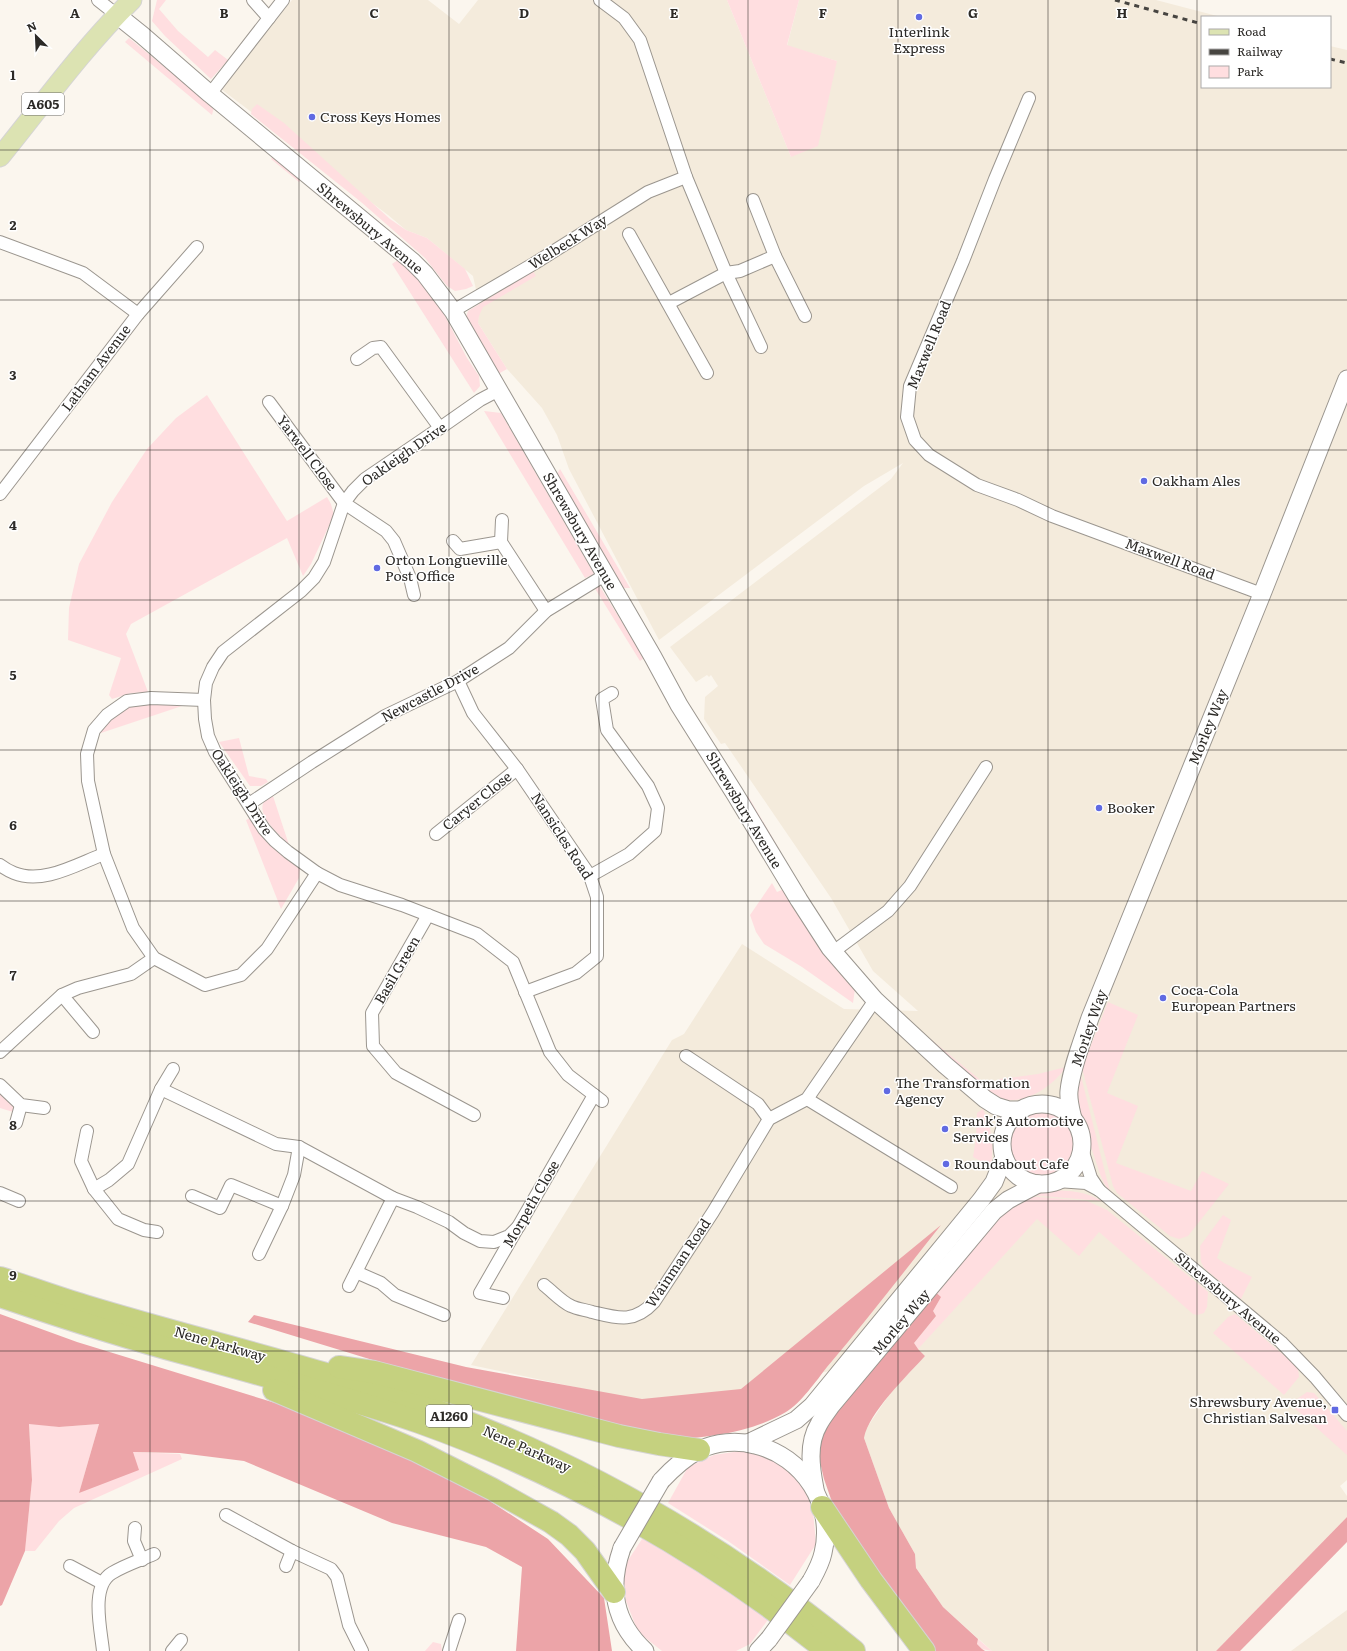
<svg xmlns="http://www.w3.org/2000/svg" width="1347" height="1651" font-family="Literata,serif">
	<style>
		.built { fill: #f4ebdc }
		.green { fill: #ffdee0 }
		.forest { fill: #eca4a8 }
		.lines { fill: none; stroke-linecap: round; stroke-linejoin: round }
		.street-casing { stroke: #9b968f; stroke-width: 14 }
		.secondary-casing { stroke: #9b968f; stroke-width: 19 }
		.primary-casing { stroke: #d5d4d4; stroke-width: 21 }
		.highway-casing { stroke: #d5d4d4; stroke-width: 24 }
		.street { stroke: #fff; stroke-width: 12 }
		.secondary { stroke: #fff; stroke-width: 17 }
		.primary { stroke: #dce3b2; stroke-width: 19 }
		.highway { stroke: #c5d17f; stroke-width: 22 }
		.rail { stroke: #474541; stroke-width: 3; stroke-dasharray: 5 5; stroke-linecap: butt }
		.secondary-bridge-casing { stroke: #9b968f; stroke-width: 19; stroke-linecap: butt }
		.secondary-bridge { stroke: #fff; stroke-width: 17 }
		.grid { fill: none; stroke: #2c2a27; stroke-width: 1; stroke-opacity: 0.55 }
		.poi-dot { fill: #606ae2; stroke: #fff; stroke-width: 1.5 }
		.labels { text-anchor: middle; stroke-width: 3; stroke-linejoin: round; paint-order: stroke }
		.shield { fill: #fff; stroke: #6b6a68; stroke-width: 1 }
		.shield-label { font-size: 13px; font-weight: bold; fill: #2c2a27 }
		.poi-label { font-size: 14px; fill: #2c2a27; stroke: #fff; text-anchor: start }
		.street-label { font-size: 14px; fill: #2c2a27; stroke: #fff }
		.grid-label { font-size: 13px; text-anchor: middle; font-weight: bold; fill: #2c2a27; stroke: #fff; stroke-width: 3; stroke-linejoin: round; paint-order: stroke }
	</style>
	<rect width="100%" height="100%" fill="#fbf6ee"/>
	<!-- built -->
	<g class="built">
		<path d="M292,0H428L459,24L478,0H727L791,157L837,61L787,46L799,0H1156L1221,17H1202V87H1330V46L1347,50V1480L1340,1486L1347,1496V1517L1216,1651H992L943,1607L916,1568L915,1554L889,1508L864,1438L866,1429L891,1392L925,1356L918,1349L736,1394L645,1402L471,1365L672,1040L684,1034L742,944L844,1009L918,1011L873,971L831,898L725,743L721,744L704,719L705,697L718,686L711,675L709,677L707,675L696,682L670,647L891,479L903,463L864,486L659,640L569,469L557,435L542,408L507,369L478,323L479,303L473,276L427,238L406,230L388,215L221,89Z"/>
		<path d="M1347,1610V1651H1291Z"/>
	</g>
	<!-- green -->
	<g class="green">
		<path d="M157,0H166L159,9L178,31L208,57L215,50L228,60L211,79L165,36L152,21Z"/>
		<path d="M727,0H799L787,45L837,61L818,146L791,157Z"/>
		<path d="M129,38L214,107L212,115L125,42Z"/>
		<path d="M257,104L284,123L390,219L406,230L427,238L465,269L473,286L466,289L455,291L447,286L425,258L361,202L251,114L252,109Z"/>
		<path d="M274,155L303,178L299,182L271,159Z"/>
		<path d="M398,260L417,276L437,301L467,358L479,376L480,386L474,393L392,264Z"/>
		<path d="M533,271L536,276L483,307L479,316L478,323L507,369L498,374L465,320L468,311Z"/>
		<path d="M207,395L287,521L327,497L331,504L334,515L311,564L303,576L287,538L131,624L126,634L148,692L131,693L112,699L109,695L121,658L68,640L69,608L79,564L112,502L147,449L176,418Z"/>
		<path d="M484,411L501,413L594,574L585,578Z"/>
		<path d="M560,469L630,588H623L557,474Z"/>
		<path d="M599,585L644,658L640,661L594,587Z"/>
		<path d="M151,702L174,703L185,705L98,734L109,719L132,705Z"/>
		<path d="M239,738L249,776L266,779L268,782L261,786H250L219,742Z"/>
		<path d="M272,793L289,845C280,835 254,814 265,800C267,797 270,795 272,793Z"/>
		<path d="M748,796L781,852L776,855L745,800Z"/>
		<path d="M250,818C264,840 278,854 300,868L299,878L281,909L246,820Z"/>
		<path d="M772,883L777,892L784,889L811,933L855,989L853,1003L802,967L764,944L756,932L750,915Z"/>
		<path d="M1108,1002L1138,1015L1107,1093L1138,1106L1116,1163L1191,1191L1202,1171L1229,1184L1188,1236L1179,1239L1170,1236L1117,1193L1113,1186L1082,1068Z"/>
		<path d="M892,1006L896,1007L916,1027L984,1083L983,1088L978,1084Z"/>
		<path d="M1066,1067C1055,1083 1034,1099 1013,1100C1004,1101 995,1095 987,1090L993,1083L1000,1079L1038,1074Z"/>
		<path d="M1079,1068L1110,1192L1104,1183L1100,1174C1090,1140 1072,1104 1079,1068Z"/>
		<path d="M0,1090L14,1105L13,1112L0,1108Z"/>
		<path d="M983,1109C992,1128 994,1146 991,1167L973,1157L976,1138L977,1113Z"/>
		<circle cx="1042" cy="1143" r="34"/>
		<path d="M1045,1190C1068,1191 1082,1190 1102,1201L1030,1195Z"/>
		<path d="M1027,1196L1087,1201L1107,1210L1208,1292L1207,1307L1204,1313L1197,1315L1193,1314L1099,1232L1079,1256L1037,1219L918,1349L914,1343L936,1316L933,1311V1290L1002,1210Z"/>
		<path d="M1223,1215L1231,1220L1217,1258L1224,1263L1252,1277L1241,1299L1204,1268L1201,1262L1200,1246Z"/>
		<path d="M1235,1314L1286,1357L1298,1369L1299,1377L1284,1395L1213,1333L1228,1317Z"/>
		<path d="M1307,1392L1314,1393L1347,1431V1455L1290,1404Z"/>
		<path d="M29,1423L59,1427L99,1424L79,1493L133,1452L180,1454L182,1459L74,1508L59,1521L35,1551H25L32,1480Z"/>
		<path d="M747,1450L776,1460L801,1480L813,1511L816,1544L790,1585L728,1541L668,1503L688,1467L714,1455Z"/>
		<path d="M644,1536L770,1617L750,1644L736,1651H662L638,1632L626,1601L623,1568Z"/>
		<path d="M978,1639L992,1651L982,1649L977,1644Z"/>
		<path d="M433,1642L441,1644L442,1651H425Z"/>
	</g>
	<!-- forest -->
	<g class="forest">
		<path d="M941,1225C903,1273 866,1321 827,1367C817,1380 800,1404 786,1412C751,1433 710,1437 670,1440L461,1387L248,1322L254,1315L466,1367L642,1399L741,1389Z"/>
		<path d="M933,1290L941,1297L933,1311L936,1316L914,1343L918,1349L925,1356C907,1376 869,1412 864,1438L889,1508L915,1554L916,1568L943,1607L978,1639L977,1644L982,1649L985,1651H931L850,1539L832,1502L824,1479L816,1445L822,1426Z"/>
		<path d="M0,1314L77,1342L334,1421L467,1486L548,1539L604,1598L612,1651H516L522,1567L486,1547L392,1523L244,1461L180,1453L133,1452L139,1470L79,1493L99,1424L59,1427L29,1424L32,1480L25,1551L2,1605L0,1606Z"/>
		<path d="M1347,1517V1542L1240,1651H1216Z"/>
	</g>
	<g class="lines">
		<defs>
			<g id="street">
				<path d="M98,0L117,15"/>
				<path d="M253,0L269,18"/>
				<path d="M600,0L624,18L640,40L686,177L726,273L761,347"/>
				<path d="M210,94L283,0"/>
				<path d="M1029,98L995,179L963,261L910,386L907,417L915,440L929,455L977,485L1018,500L1052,516L1262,594"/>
				<path d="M753,200L775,256L805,316"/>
				<path d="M629,234L707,373"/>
				<path d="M0,242L83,273L138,314"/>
				<path d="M669,303L726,273L740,271L775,256"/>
				<path d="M453,311L535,263L648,192L686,177"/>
				<path d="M357,359L373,348L381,347L440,428"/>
				<path d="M499,390L480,400L440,428L365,479L353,491L344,503L324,562L314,578L301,591L223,652L213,667L206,683L204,700L205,719L208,736L215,752L264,829L275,841L288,852L317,873L340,885L402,905L477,934L513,962L550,1052L568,1075L602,1101"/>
				<path d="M269,402L344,503L386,531L394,541L410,578L414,595"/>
				<path d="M0,494L138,314L197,247"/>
				<path d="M502,520L501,542L546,611"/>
				<path d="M453,541L460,549L501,542"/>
				<path d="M458,681L473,713L517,769L590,876L597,897V956L576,973L525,992"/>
				<path d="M204,700L151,698L127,701L107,715L94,730L87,754L88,781L104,854L133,928L154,958L205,985L241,975L267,949L317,873"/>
				<path d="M249,804L312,762L385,716L458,681L509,648L546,611L605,575"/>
				<path d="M436,834L517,769"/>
				<path d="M0,865C4,868 9,871 14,873C43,885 77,864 104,854"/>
				<path d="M590,876L629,854L655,831L658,808L648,786L607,730L602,699L612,693"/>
				<path d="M428,915L372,1013L373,1046L396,1073L474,1115"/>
				<path d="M833,952L888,911L910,886L986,767"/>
				<path d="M62,995L93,1032"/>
				<path d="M0,1052L62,995L78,988L131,974L154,958"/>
				<path d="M686,1056L758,1104L769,1119"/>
				<path d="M0,1085L21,1105L44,1108"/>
				<path d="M161,1089L173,1069"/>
				<path d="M807,1099L951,1187"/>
				<path d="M16,1123L21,1105"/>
				<path d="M87,1131L81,1161L94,1189L109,1180L128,1164L161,1089L276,1144L299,1147L393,1198L417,1207L449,1222L464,1233L480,1241L494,1242L509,1236L519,1226"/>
				<path d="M1082,1149L1091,1178L1099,1190"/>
				<path d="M1057,1181L1086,1183L1099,1190L1281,1342L1315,1377L1347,1415"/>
				<path d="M94,1189L118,1219L144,1230L157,1232"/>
				<path d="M0,1193L19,1201"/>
				<path d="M192,1196L220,1208L231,1185L282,1206"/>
				<path d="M259,1254L282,1206L294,1175L299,1147"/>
				<path d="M356,1272L381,1283L395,1295L444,1315"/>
				<path d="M544,1285C553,1292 562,1302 571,1306C577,1309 586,1310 592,1312C617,1318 634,1324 654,1302L713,1212L769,1119L807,1099L875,1000"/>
				<path d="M349,1286L393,1198"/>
				<path d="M503,1298L480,1293L594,1095"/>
				<path d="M226,1515L292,1551L331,1569L337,1577L349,1625L362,1651"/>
				<path d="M135,1528L134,1541L142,1560"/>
				<path d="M70,1566L102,1583"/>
				<path d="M286,1566L292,1551"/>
				<path d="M103,1651C101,1630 90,1586 112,1573C125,1565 141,1560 154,1554"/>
				<path d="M172,1651L181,1640"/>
				<path d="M449,1651L459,1620"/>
			</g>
			<g id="secondary">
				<path d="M117,15L142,35L210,94L412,261L425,274L453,311L653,657L679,705L735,794L799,900L830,948L875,1000L945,1065L985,1099L996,1106L1009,1110H1021"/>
				<circle cx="1042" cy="1144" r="40"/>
				<path d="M1073,1119C1071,1110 1068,1100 1069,1091C1071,1069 1083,1039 1090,1018L1262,594L1347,379"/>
				<path d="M748,1443L796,1420L812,1406L981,1200L994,1182L1004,1157"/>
				<path d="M661,1481C673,1468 684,1458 699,1450C716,1442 737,1440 755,1445C803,1456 835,1505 823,1553C821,1563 816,1572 811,1581"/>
				<path d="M815,1489C811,1468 807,1444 819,1424C822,1418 827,1412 831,1406L994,1211L1008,1200L1038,1184"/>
				<path d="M622,1548C608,1588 614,1622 645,1651"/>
				<path d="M758,1651L769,1639"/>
			</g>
			<path id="primary" d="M0,157C43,104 83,48 132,0"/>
			<g id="highway">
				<path d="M0,1278C28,1287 57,1298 85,1306C200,1341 317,1367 430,1408C584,1464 727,1547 854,1651"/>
				<path d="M0,1296C62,1317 124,1337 187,1354C265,1376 343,1396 419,1422C565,1474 707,1554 827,1651"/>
				<path d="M339,1367L374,1372L619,1436L659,1444L699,1450"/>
				<path d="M274,1390L417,1451L492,1489L551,1522L569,1535L585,1551L614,1592"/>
				<path d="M822,1507L871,1580L924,1651"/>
			</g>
		</defs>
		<!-- street casing -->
		<use href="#street" class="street-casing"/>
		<!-- secondary casing -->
		<use href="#secondary" class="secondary-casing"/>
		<!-- primary casing -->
		<use href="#primary" class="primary-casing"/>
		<!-- highway casing -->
		<use href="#highway" class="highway-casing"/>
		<!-- street -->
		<use href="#street" class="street"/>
		<!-- secondary -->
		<use href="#secondary" class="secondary"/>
		<!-- primary -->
		<use href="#primary" class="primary"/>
		<!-- highway -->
		<use href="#highway" class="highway"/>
		<!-- rail -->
		<g class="rail">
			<path d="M1115,0L1202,24"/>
			<path d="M1330,59L1347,63"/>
		</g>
		<defs>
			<g id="secondary-bridge">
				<path d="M622,1548L661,1481"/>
				<path d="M769,1639L811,1581"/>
			</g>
		</defs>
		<!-- secondary-bridge casing -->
		<use href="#secondary-bridge" class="secondary-bridge-casing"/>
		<!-- secondary-bridge -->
		<use href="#secondary-bridge" class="secondary-bridge"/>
	</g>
	<!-- grid -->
	<path class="grid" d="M150,0V1651M299,0V1651M449,0V1651M599,0V1651M748,0V1651M898,0V1651M1048,0V1651M1197,0V1651M0,150H1347M0,300H1347M0,450H1347M0,600H1347M0,750H1347M0,901H1347M0,1051H1347M0,1201H1347M0,1351H1347M0,1501H1347"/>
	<!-- markers -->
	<g class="poi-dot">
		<circle cx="919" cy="17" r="4"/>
		<circle cx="312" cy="117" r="4"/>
		<circle cx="1144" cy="481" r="4"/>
		<circle cx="377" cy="568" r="4"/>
		<circle cx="1099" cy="808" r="4"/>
		<circle cx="1163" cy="998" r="4"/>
		<circle cx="887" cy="1091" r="4"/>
		<circle cx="945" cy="1129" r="4"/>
		<circle cx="946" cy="1164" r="4"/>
		<rect x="1331" y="1406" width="8" height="8" rx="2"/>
	</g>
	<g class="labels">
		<!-- shield labels -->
		<g class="shield">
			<rect x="22" y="93" width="42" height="22" rx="3"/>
			<rect x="426" y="1405" width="46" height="22" rx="3"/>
		</g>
		<g class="shield-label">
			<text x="43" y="109">A605</text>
			<text x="449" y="1421">A1260</text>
		</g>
		<!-- poi labels -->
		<g class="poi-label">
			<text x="919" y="37" text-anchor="middle">Interlink<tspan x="919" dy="16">Express</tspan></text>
			<text x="320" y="122">Cross Keys Homes</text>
			<text x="1152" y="486">Oakham Ales</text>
			<text x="385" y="565">Orton Longueville<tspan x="385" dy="16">Post Office</tspan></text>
			<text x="1107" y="813">Booker</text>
			<text x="1171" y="995">Coca-Cola<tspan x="1171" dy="16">European Partners</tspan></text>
			<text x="895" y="1088">The Transformation<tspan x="895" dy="16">Agency</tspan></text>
			<text x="953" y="1126">Frank's Automotive<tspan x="953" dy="16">Services</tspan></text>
			<text x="954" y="1169">Roundabout Cafe</text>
			<text x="1327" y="1407" text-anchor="end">Shrewsbury Avenue,<tspan x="1327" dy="16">Christian Salvesan</tspan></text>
		</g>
		<!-- street labels -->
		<g class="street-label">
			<text transform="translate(370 228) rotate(40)" y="5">Shrewsbury Avenue</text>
			<text transform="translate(568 242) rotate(-32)" y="5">Welbeck Way</text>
			<text transform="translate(929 345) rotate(-68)" y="5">Maxwell Road</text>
			<text transform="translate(96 368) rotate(-53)" y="5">Latham Avenue</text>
			<text transform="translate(307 453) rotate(53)" y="5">Yarwell Close</text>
			<text transform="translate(404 454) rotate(-35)" y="5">Oakleigh Drive</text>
			<text transform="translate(580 531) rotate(60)" y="5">Shrewsbury Avenue</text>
			<text transform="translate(1170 559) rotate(20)" y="5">Maxwell Road</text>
			<text transform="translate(430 693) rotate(-28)" y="5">Newcastle Drive</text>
			<text transform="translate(1208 727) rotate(-68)" y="5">Morley Way</text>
			<text transform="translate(242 792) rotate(57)" y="5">Oakleigh Drive</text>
			<text transform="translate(477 801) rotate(-39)" y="5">Caryer Close</text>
			<text transform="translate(744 810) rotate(59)" y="5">Shrewsbury Avenue</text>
			<text transform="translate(562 836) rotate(57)" y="5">Nansicles Road</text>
			<text transform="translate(397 970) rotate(-60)" y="5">Basil Green</text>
			<text transform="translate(1089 1028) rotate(-71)" y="5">Morley Way</text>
			<text transform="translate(531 1204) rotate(-60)" y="5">Morpeth Close</text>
			<text transform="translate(678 1263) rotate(-56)" y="5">Wainman Road</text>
			<text transform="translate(1228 1298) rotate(40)" y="5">Shrewsbury Avenue</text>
			<text transform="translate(901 1322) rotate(-50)" y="5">Morley Way</text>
			<text transform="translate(220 1344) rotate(16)" y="5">Nene Parkway</text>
			<text transform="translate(527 1449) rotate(24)" y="5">Nene Parkway</text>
		</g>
	</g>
	<g class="grid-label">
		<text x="75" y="18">A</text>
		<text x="224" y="18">B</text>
		<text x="374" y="18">C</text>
		<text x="524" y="18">D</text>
		<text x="674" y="18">E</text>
		<text x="823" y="18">F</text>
		<text x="973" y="18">G</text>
		<text x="1122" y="18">H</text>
		<text x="13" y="80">1</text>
		<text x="13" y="230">2</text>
		<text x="13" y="380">3</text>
		<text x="13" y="530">4</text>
		<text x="13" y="680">5</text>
		<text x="13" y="830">6</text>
		<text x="13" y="980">7</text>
		<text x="13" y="1130">8</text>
		<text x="13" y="1280">9</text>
	</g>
	<!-- legend -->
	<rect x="1201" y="16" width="130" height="72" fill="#ffffff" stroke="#abaaa9"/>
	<rect x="1209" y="29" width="20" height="6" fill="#dce3b2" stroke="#abaaa9"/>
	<text x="1237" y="36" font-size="12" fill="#2c2a27">Road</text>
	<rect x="1209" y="49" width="20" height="6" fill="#474541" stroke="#abaaa9"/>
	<text x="1237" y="56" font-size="12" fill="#2c2a27">Railway</text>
	<rect x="1209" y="66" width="20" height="12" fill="#ffdee0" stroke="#abaaa9"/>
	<text x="1237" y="76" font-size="12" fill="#2c2a27">Park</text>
	<!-- north arrow -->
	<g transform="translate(36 36) rotate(336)" stroke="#ffffff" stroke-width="3" paint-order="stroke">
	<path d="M0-3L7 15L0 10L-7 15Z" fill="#2c2a27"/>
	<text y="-6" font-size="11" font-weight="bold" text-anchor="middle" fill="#2c2a27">N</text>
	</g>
</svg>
